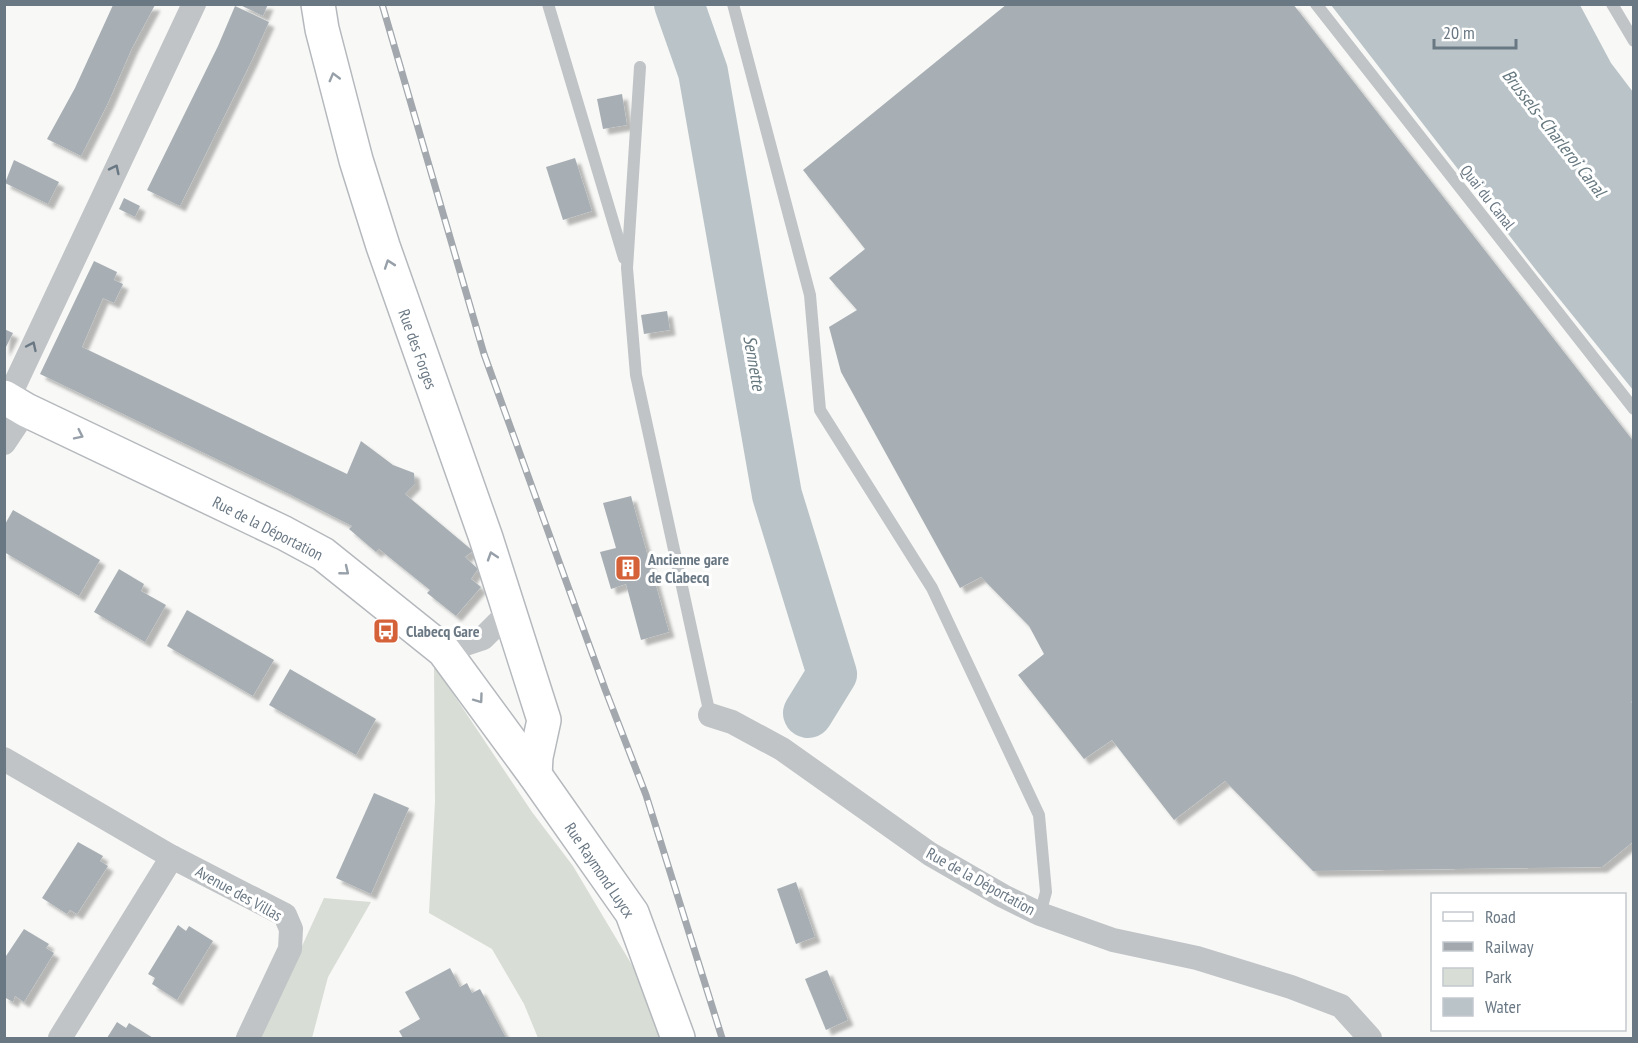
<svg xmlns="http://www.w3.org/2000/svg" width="1638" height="1043" font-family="'PT Sans Narrow',sans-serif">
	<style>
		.green { fill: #d8ddd5 }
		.water { fill: #bac4c8 }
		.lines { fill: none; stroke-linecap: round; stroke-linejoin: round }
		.river { stroke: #bac4c8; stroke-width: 50 }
		.building { fill: #a8afb4; filter: url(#shadow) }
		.secondary-casing { stroke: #b5b9bd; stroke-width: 36 }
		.lane { stroke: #c0c4c7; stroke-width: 12 }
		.street { stroke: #c0c4c7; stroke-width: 24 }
		.secondary { stroke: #fff; stroke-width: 33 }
		.rail-casing { stroke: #a2a8ad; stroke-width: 7 }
		.rail { stroke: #fff; stroke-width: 4.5; stroke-dasharray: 14; stroke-linecap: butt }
		.oneway { stroke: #97a0a9 }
		.oneway2 { stroke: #6a7884 }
		.labels { text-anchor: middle; stroke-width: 6; stroke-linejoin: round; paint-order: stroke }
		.street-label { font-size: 16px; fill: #6a7884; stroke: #fff }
		.poi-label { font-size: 16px; font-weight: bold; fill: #6a7884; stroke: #fff; text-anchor: start }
		.water-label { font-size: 18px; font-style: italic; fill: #66787f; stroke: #fff }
	</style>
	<defs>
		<filter id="shadow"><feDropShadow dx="5.5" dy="5.5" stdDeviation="1.5" flood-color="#0004"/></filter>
	</defs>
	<rect width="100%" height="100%" fill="#f8f8f6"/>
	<!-- green -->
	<g class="green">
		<path d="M434,665L532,812L573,866L635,970L660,1038H538L524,1004L492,949L429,913L435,802Z"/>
		<path d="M324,898L371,902L328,977L312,1038H260Z"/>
	</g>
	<!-- water -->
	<path class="water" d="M1331,5H1580L1611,63L1633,92V390L1536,270Z"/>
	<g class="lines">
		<!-- river -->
		<path class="river" d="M679,4L703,72L777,495L832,674L808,713"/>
	</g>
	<!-- building -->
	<g class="building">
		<path d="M238,4H268L263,16Z"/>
		<path d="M1007,4H1293L1634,442V700L1631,702L1634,705V841L1602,867L1313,871L1225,781L1174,820L1112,740L1084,759L1018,675L1044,654L1029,626L981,577L960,588L841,372L829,327L857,310L829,278L865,249L803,170Z"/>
		<path d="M113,5H155L132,48L108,103L81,156L47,139L75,88Z"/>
		<path d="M235,6L269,22L252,60L180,206L147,190L218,46Z"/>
		<path d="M622,94L627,125L603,129L597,99Z"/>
		<path d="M575,158L592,211L563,220L546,167Z"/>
		<path d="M14,160L59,182L48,204L5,183Z"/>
		<path d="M124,198L140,206L135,217L119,209Z"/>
		<path d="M94,261L117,272L114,280L123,284L114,303L103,298L82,347L347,474L361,441L393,465L414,473L415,484L405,494L473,551L465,557L478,569L471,579L481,587L456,616L427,593L430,590L379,549L376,552L349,529L352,526L287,493L40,374Z"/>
		<path d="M667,311L670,330L644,334L641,315Z"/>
		<path d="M4,329L13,333L4,351Z"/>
		<path d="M631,496L669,632L641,640L626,584L611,589L600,552L616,548L603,503Z"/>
		<path d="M13,510L100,560L79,596L4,552V526Z"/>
		<path d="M119,569L144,584L141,591L166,605L145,642L94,612Z"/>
		<path d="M187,610L274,660L253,696L167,646Z"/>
		<path d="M290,669L376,719L356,755L269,705Z"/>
		<path d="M374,793L409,808L371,894L336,878Z"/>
		<path d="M78,842L103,856L100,861L108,866L77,914L70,910L67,914L42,898Z"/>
		<path d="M796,882L815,937L796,944L777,889Z"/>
		<path d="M178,925L186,931L189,926L213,941L177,1000L152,984L155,978L148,974Z"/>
		<path d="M24,929L49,944L46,948L54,953L24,1002L15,996L13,1002L4,997V959Z"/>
		<path d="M450,968L460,987L467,983L472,993L480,989L506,1038H403L399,1031L420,1019L405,992Z"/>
		<path d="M827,970L848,1020L826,1030L805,979Z"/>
		<path d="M117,1022L126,1028L129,1023L153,1038H107Z"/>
	</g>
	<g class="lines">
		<defs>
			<g id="secondary">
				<path d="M318,4L322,29L356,160L383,246L486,538L544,720L536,757L535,775"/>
				<path d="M4,397L26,410L284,533L323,554L444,651L535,775L632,913L678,1038"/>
			</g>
		</defs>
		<!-- secondary casing -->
		<use href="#secondary" class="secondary-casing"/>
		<!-- lane -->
		<g class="lane">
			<path d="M548,4L624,258"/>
			<path d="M733,4L810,295L820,410L932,588L1039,815L1046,892L1040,914"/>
			<path d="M1316,4L1634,409"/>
			<path d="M1612,4L1634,41"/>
			<path d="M640,67L627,268L636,375L710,715"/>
		</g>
		<!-- street -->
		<g class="street">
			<path d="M8,399L194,4"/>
			<path d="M4,443L26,410"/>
			<path d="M444,651L483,638L509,612"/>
			<path d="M710,715L732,722L782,749L930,854L1003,896L1040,914L1113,940L1197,958L1291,987L1341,1006L1370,1038"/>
			<path d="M4,759L172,857L285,915L291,929L290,949L248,1038"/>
			<path d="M60,1038L172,857"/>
		</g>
		<!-- secondary -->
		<use href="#secondary" class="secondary"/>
		<defs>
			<path id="rail" d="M382,4L484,354L605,689L646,795L722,1038"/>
		</defs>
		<!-- rail casing -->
		<use href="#rail" class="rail-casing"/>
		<!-- rail -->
		<use href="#rail" class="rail"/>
	</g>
	<!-- one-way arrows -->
	<defs><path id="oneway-chevron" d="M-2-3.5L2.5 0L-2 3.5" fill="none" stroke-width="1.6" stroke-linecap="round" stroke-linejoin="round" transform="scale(1.5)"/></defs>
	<g class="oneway">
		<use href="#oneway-chevron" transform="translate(334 77) rotate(-105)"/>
		<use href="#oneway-chevron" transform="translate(389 264) rotate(-109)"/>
		<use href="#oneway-chevron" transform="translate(79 435) rotate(26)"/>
		<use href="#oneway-chevron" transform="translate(492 556) rotate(-108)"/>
		<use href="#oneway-chevron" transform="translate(345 571) rotate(39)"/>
		<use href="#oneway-chevron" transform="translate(479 699) rotate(54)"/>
	</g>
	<g class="oneway2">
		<use href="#oneway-chevron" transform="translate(115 169) rotate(-64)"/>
		<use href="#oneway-chevron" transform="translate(32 346) rotate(-65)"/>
	</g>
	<!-- icons -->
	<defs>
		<symbol id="building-square" viewBox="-11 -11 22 22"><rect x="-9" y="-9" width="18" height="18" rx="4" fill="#d56139" stroke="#fff"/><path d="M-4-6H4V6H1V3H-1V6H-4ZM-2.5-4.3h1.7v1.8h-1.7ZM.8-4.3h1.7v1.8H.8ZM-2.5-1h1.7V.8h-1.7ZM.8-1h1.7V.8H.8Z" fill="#fff"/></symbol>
		<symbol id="bus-square" viewBox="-11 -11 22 22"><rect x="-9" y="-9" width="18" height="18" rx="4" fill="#d56139" stroke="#fff"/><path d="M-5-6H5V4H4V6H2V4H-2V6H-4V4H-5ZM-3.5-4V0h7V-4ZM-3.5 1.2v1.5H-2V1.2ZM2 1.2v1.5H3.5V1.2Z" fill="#fff"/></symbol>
	</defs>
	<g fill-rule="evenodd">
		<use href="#building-square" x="613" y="553" width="30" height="30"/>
		<use href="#bus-square" x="371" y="616" width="30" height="30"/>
	</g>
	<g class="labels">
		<!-- street labels -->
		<g class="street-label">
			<text transform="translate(1488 197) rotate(52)" y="6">Quai du Canal</text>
			<text transform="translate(418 349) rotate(70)" y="6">Rue des Forges</text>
			<text transform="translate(268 528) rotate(27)" y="6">Rue de la Déportation</text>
			<text transform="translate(600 870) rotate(56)" y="6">Rue Raymond Luycx</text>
			<text transform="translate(981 881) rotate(29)" y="6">Rue de la Déportation</text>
			<text transform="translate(239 893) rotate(29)" y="6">Avenue des Villas</text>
		</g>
		<!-- poi labels -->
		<g class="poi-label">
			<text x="648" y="565">Ancienne gare<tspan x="648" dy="18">de Clabecq</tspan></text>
			<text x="406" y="637">Clabecq Gare</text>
		</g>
		<!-- water labels -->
		<g class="water-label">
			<text transform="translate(1554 133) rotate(52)" y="6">Brussels–Charleroi Canal</text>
			<text transform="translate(754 363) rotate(80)" y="6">Sennette</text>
		</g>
	</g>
	<!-- border -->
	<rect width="1638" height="1043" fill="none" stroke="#6a7884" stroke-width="12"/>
	<!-- legend -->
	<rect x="1431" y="893" width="195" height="138" fill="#ffffff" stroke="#c3c9ce" stroke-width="1.5"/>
	<rect x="1443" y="912" width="30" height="9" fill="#ffffff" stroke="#c3c9ce" stroke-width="1.5"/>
	<text x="1485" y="923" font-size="18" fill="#6a7884">Road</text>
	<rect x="1443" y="942" width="30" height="9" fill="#a2a8ad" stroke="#c3c9ce" stroke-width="1.5"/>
	<text x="1485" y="953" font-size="18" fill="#6a7884">Railway</text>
	<rect x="1443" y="968" width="30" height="18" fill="#d8ddd5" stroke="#c3c9ce" stroke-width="1.5"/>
	<text x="1485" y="983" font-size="18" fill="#6a7884">Park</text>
	<rect x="1443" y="998" width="30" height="18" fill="#bac4c8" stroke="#c3c9ce" stroke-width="1.5"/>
	<text x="1485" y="1013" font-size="18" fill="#6a7884">Water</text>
	<!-- scale -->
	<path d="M1434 39v9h82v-9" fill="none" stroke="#6a7884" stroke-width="3"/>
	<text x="1443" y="39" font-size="18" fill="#6a7884" stroke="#ffffff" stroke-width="4.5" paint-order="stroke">20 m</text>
</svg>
